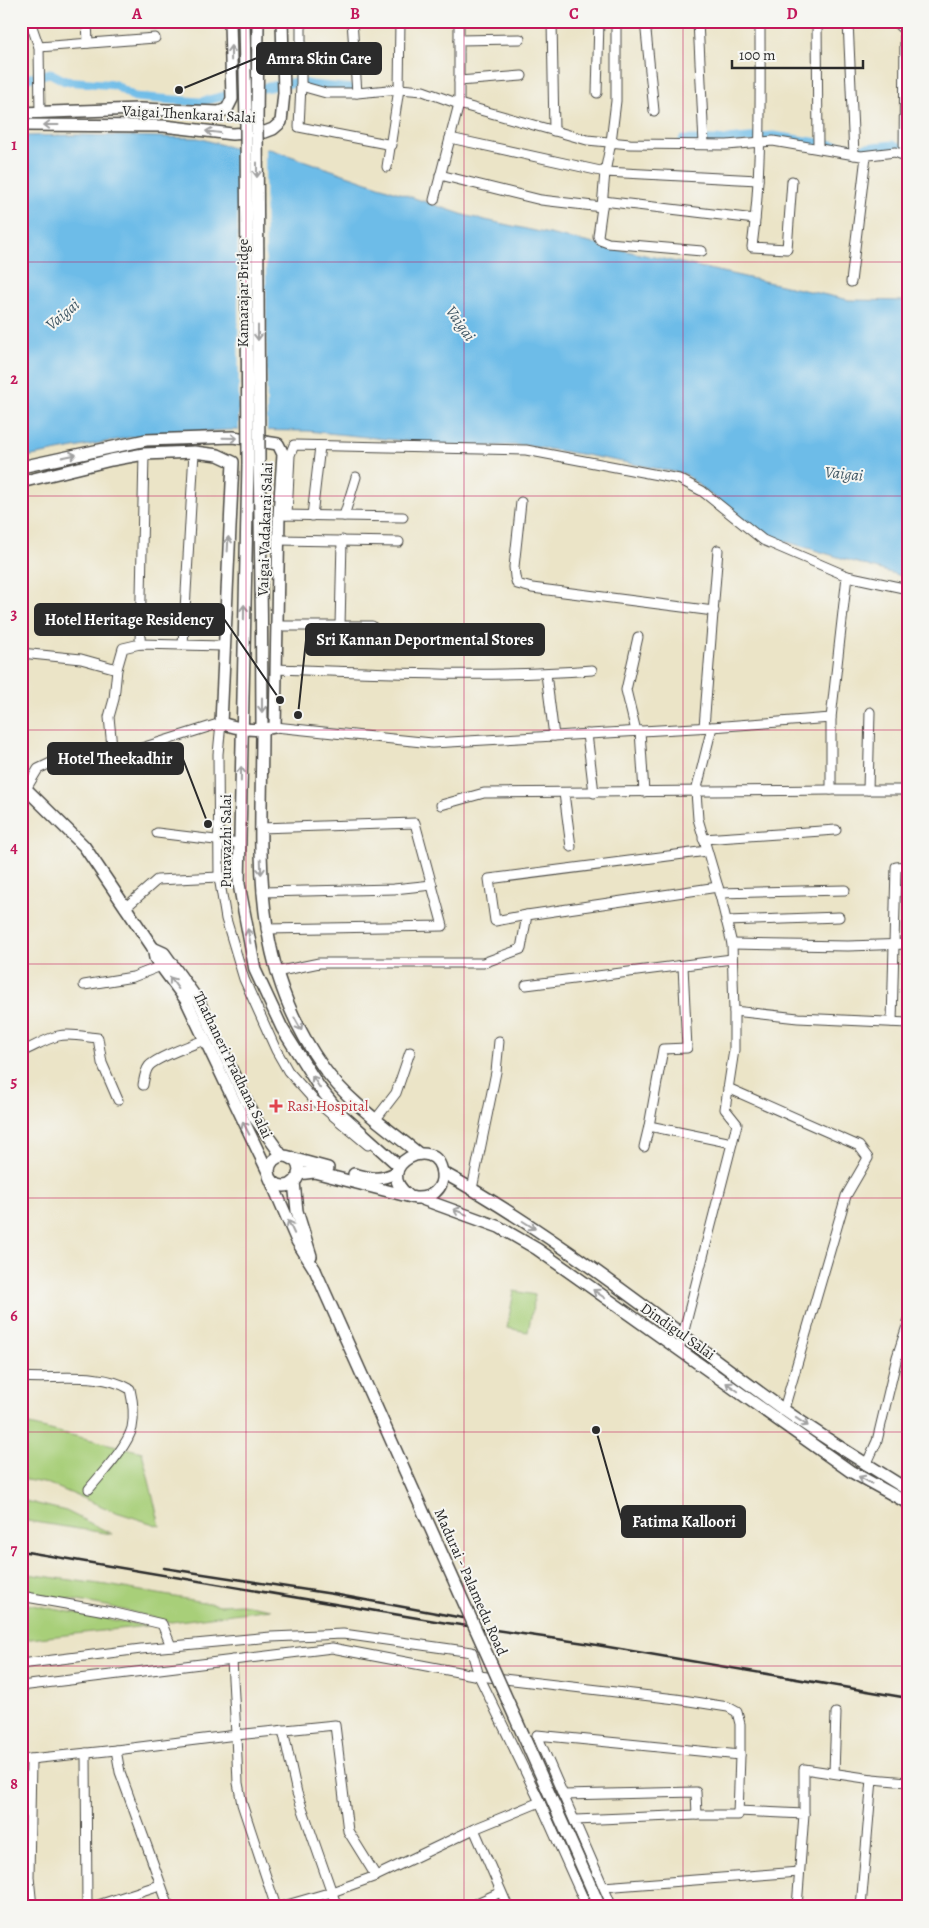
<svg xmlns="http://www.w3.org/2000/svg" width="929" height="1928" font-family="Alegreya,serif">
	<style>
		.green { fill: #a8cf79; stroke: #6a7d52 }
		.water { fill: #6dbce8; stroke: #4c748a }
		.pier { fill: #ebe4c7 }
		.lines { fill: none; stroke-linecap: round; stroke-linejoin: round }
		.canal { stroke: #6dbce8; stroke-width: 9 }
		.minor-casing { stroke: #484742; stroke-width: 11 }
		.major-casing { stroke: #484742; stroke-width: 14 }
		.minor { stroke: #fff; stroke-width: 9 }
		.major { stroke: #fff; stroke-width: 11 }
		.rail { stroke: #2b2b2b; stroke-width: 2.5 }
		.major-bridge-casing { stroke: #484742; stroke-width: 14; stroke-linecap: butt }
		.major-bridge { stroke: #fff; stroke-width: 11 }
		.oneway { stroke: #a0a0a0 }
		.grid { fill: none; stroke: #c2185b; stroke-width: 1; stroke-opacity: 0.55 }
		.health-dot { fill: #e0444e; stroke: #f6f6f2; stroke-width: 2 }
		.labels { text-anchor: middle; stroke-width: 4; stroke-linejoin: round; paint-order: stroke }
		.street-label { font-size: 15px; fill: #2b2b2b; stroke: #f6f6f2 }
		.health-label { font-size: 15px; fill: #be3a42; stroke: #f6f6f2; text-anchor: start }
		.water-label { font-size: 16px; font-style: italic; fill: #3f5664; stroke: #f6f6f2 }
		.leader { fill: none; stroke: #2b2b2b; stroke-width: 2 }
		.callout-dot { fill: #2b2b2b; stroke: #f6f6f2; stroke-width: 2 }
		.callout { fill: #2b2b2b; stroke: #2b2b2b; stroke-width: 2 }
		.callout-label { font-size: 16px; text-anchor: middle; font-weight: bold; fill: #fff }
		.neatline { fill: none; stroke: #c2185b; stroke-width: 2 }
		.grid-label { font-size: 16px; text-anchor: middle; font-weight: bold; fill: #c2185b }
	</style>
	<rect width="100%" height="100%" fill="#f6f6f2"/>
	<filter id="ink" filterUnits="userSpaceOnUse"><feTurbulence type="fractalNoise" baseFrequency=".02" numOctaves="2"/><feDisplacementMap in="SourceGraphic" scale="10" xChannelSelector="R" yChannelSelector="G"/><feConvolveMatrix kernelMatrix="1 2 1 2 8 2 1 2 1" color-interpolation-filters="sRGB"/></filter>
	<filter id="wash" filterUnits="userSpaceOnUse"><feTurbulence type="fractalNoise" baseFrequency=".0096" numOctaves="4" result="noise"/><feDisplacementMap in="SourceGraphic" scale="20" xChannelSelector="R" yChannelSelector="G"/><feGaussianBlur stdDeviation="1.12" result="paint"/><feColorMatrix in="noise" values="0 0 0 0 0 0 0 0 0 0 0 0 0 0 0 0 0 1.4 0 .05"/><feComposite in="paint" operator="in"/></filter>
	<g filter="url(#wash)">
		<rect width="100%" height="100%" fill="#ebe4c7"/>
		<!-- green -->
		<g class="green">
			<path d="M514,1291L535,1295L528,1332L507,1328Z"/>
			<path d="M21,1423L142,1452L160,1526L113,1511L49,1484L21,1479Z"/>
			<path d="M21,1500L66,1511L112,1534L21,1520Z"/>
			<path d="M21,1573L113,1586L220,1605L242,1604L271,1609L171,1622L107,1606L21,1591Z"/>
			<path d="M21,1603L146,1626L21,1640Z"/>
		</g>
		<!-- water -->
		<path class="water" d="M78,135L198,138L240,150L270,149L467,216L849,300L908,301V578L761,534L685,474L586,455L523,445L464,447L308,431L229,430L148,434L21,458V136Z"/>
		<!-- pier -->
		<path class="pier" d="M237,146L241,148L265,147L267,434L239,433Z"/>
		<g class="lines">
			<!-- canal -->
			<g class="canal">
				<path d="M21,80L50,73L65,81L115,85L134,97L200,102L237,93"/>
				<path d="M252,90L297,82L312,85L353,89"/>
				<path d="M683,140H726L773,136L858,149L892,145L908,150"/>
			</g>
		</g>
	</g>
	<g filter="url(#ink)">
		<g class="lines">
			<defs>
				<g id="minor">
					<path d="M30,21L39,47L40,113"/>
					<path d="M87,21L88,43"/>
					<path d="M301,21V85L299,127L392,145"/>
					<path d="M352,21L357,93"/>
					<path d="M552,21L554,131"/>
					<path d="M645,21L654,111"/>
					<path d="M698,21L704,144"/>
					<path d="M760,21C760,97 762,172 752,247L787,249L792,181"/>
					<path d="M817,21L818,148"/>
					<path d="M848,21L854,155"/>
					<path d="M894,21L905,31L904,156"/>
					<path d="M459,40L520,39"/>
					<path d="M39,47L155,38"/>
					<path d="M459,81L522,76"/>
					<path d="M301,86L326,93H357L399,89L423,91L459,104L587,140L630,144L727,145L773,141L861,156L895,152L908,157"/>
					<path d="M597,93L599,21"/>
					<path d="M450,138L605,172L611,142L616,101V21"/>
					<path d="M387,167L399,89L400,21"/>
					<path d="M440,175L541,200L602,207L605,172L758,180"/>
					<path d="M434,200L459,104V21"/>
					<path d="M603,201L755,219"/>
					<path d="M602,207L598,236L600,240L608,243L702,251"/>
					<path d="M851,282L866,156"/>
					<path d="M521,502L514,567L515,577L517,584L532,588L714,611"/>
					<path d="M281,515L403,517"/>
					<path d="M287,515L290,455L294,445L526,450L679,479L702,491L763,540L847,576"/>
					<path d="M312,516L320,446"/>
					<path d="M344,516L356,477"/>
					<path d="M278,540L399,542"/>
					<path d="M277,626H372"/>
					<path d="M340,626L342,540"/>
					<path d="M140,644L144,454"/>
					<path d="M183,645L194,452"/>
					<path d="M21,653L81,659L117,669"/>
					<path d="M276,669C381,673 486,678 592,670"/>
					<path d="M546,674L554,736"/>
					<path d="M831,718L847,576L908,589"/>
					<path d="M275,727L432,743L712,727L831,718V790H908"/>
					<path d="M704,727L718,550"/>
					<path d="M712,727L696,792L698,819L718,887"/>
					<path d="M636,731L626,690L638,637"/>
					<path d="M640,731L644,792"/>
					<path d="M587,734L594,793"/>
					<path d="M113,757L109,717L114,699L117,669L123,648L140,644L223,646"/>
					<path d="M26,789L38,769L61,758L113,757L221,723L218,754L219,877L226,919L244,979L276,1050L288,1071L313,1099L368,1145"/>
					<path d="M868,790L870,712"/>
					<path d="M564,793L571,847"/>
					<path d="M441,805L484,793L831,790"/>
					<path d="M260,828L415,823L443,926L266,929"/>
					<path d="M157,833L240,843"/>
					<path d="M703,839L836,830"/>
					<path d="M262,892L394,889L432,885"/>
					<path d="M719,893L845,890"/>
					<path d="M125,908L157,880L219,877"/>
					<path d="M527,915L495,921L489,879L707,851"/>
					<path d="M726,921L839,917"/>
					<path d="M732,944L848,946L908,944"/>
					<path d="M276,972L319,963H483L521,949L527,915L718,887L732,944L734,1011L798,1018L908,1023"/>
					<path d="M84,985L133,977L166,964"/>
					<path d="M526,985L732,959"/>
					<path d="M892,1022L896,867L908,866"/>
					<path d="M21,1052C34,1047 45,1039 58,1036C70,1033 86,1037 98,1038L102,1063L118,1100"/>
					<path d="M143,1085C144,1079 145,1071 149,1066C157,1057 192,1045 204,1040"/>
					<path d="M728,1088L859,1146L868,1158L846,1196L784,1409"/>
					<path d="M376,1119L396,1093L410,1052"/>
					<path d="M649,1126L663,1049L687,1048L683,966"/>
					<path d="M644,1147L649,1126L732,1143"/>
					<path d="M472,1189L496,1072L499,1041"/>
					<path d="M679,1350L737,1124L725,1109L734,1050V1011"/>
					<path d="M21,1377C54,1380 101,1371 130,1389C133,1402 135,1414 132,1428C127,1447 102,1473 89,1489"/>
					<path d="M866,1465L877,1441L897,1357L908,1323"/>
					<path d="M21,1596L111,1612L162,1624L171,1646"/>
					<path d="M21,1664L141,1649L271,1637L343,1634L472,1652L479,1676L540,1802L587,1907"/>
					<path d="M21,1686L332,1648L479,1676L676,1699L728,1707L737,1712L740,1724V1755"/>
					<path d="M283,1730L297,1793L337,1907"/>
					<path d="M86,1753L87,1907"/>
					<path d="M31,1759L29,1877L32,1907"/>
					<path d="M21,1760L116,1750"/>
					<path d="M834,1773L836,1713"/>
					<path d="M563,1795L696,1792L697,1815"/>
					<path d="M738,1811L804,1814L797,1907"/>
					<path d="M804,1814V1769L872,1779"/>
					<path d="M575,1820L697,1815H738L740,1755L537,1735L612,1907"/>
					<path d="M603,1887L799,1872"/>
					<path d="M92,1907L160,1885"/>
					<path d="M169,1907L120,1772L116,1750L236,1735L232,1660"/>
					<path d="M276,1907L242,1804L238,1783L236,1735L335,1725L348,1831L376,1876"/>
					<path d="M280,1907L332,1892L376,1876L474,1829"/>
					<path d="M468,1907L501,1892"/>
					<path d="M508,1907L474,1829L540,1802"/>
					<path d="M861,1907L872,1779L908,1782"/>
				</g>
				<g id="major">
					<path d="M244,21L246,122"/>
					<path d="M21,113L140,109L219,112L227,109L232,99L230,21"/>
					<path d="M257,122L258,21"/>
					<path d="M21,125L164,126L232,134L265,132L273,129L281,122L284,93L282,21"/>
					<path d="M248,464L239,884L255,970L282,1028L319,1087L340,1113L399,1166"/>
					<path d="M259,464C261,552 262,640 262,728C262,851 247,960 323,1067C346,1100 387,1128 418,1153"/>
					<path d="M21,467L146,440L233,437L278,444L283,454L279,515L275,727C255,732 239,729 221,723L233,462L218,455L194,452L144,454L111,460L21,482"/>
					<path d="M21,784L84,846L153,948L155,958L186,1000L268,1172"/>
					<path d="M153,948L164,953L199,1002L254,1117L282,1156"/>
					<circle cx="284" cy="1171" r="15"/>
					<path d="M291,1158L328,1168"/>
					<path d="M442,1172C564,1239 671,1329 784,1410C824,1438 866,1464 908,1490"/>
					<path d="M298,1174L314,1172L415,1198C430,1199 444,1190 442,1173C437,1132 369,1166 409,1196"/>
					<path d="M354,1174C372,1179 380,1181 397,1172"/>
					<path d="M269,1176L297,1241L315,1270"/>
					<path d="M294,1182L297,1211L311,1256"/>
					<path d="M422,1199L499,1227L537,1249L850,1471L908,1503"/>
				</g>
			</defs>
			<!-- minor casing -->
			<use href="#minor" class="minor-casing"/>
			<!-- major casing -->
			<use href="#major" class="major-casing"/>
			<!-- minor -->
			<use href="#minor" class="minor"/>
			<!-- major -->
			<use href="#major" class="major"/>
			<!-- rail -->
			<g class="rail">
				<path d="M21,1551L447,1623L585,1643L908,1698"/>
				<path d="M164,1568L333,1594L463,1618"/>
			</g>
			<defs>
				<g id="major-bridge">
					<path d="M246,122L248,464"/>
					<path d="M257,122L259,464"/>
					<path d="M315,1270L600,1907"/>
				</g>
			</defs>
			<!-- major-bridge casing -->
			<use href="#major-bridge" class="major-bridge-casing"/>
			<!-- major-bridge -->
			<use href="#major-bridge" class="major-bridge"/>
		</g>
		<!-- one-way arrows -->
		<defs><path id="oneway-shaft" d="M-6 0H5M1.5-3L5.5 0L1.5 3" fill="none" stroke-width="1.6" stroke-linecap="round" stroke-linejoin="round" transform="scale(1.25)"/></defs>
		<g class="oneway">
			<use href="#oneway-shaft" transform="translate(231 53) rotate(-91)"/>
			<use href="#oneway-shaft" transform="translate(51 125) rotate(-180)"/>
			<use href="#oneway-shaft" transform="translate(213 132) rotate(-173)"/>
			<use href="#oneway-shaft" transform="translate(257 170) rotate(90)"/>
			<use href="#oneway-shaft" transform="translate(258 333) rotate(90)"/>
			<use href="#oneway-shaft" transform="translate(230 438) rotate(1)"/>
			<use href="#oneway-shaft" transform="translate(69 456) rotate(-12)"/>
			<use href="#oneway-shaft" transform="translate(228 544) rotate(-87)"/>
			<use href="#oneway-shaft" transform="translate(244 612) rotate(-89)"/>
			<use href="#oneway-shaft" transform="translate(262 705) rotate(90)"/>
			<use href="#oneway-shaft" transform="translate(241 774) rotate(-89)"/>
			<use href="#oneway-shaft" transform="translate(261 867) rotate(88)"/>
			<use href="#oneway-shaft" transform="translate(249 936) rotate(-101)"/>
			<use href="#oneway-shaft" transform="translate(174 983) rotate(-126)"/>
			<use href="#oneway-shaft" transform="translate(298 1024) rotate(61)"/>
			<use href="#oneway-shaft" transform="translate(316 1082) rotate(-123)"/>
			<use href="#oneway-shaft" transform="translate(246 1128) rotate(-117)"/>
			<use href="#oneway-shaft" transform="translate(460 1212) rotate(-159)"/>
			<use href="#oneway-shaft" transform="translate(529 1225) rotate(32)"/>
			<use href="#oneway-shaft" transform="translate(291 1227) rotate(-115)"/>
			<use href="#oneway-shaft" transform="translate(599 1294) rotate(-145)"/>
			<use href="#oneway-shaft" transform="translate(732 1387) rotate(-145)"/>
			<use href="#oneway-shaft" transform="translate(802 1422) rotate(34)"/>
			<use href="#oneway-shaft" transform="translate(865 1480) rotate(-151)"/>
		</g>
	</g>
	<!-- grid -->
	<path class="grid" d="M246,21V1907M464,21V1907M683,21V1907M21,262H908M21,496H908M21,730H908M21,964H908M21,1198H908M21,1432H908M21,1666H908"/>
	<!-- markers -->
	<path class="health-dot" d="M273.5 1098.5h5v5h5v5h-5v5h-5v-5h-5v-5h5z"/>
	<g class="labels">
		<!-- street labels -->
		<g class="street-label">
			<text transform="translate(189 114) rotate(3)" y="5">Vaigai Thenkarai Salai</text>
			<text transform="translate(243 293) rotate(-90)" y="5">Kamarajar Bridge</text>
			<text transform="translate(265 529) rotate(-88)" y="5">Vaigai Vadakarai Salai</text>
			<text transform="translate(226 841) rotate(-90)" y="5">Puravazhi Salai</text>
			<text transform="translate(233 1065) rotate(64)" y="5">Thathaneri Pradhana Salai</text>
			<text transform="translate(678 1331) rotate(35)" y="5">Dindigul Salai</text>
			<text transform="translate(471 1582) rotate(66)" y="5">Madurai - Palamedu Road</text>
		</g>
		<!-- health labels -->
		<g class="health-label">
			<text x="287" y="1111">Rasi Hospital</text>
		</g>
		<!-- water labels -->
		<g class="water-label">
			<text transform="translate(62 314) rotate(-40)" y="6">Vaigai</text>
			<text transform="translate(461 323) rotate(55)" y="6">Vaigai</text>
			<text transform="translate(844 473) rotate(6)" y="6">Vaigai</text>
		</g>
	</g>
	<!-- callouts -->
	<path class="leader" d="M179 90L257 58M280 700L224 619M298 715L306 640M208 824L183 759M596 1430L622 1521"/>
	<g class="callout-dot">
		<circle cx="179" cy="90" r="5"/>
		<circle cx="280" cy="700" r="5"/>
		<circle cx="298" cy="715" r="5"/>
		<circle cx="208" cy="824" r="5"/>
		<circle cx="596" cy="1430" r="5"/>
	</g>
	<g class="callout">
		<rect x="257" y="43" width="124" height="31" rx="5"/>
		<rect x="35" y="604" width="189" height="31" rx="5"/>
		<rect x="306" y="624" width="238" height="31" rx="5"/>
		<rect x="48" y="743" width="135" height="31" rx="5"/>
		<rect x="622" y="1506" width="123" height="31" rx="5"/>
	</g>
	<g class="callout-label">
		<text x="319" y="64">Amra Skin Care</text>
		<text x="129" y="625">Hotel Heritage Residency</text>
		<text x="425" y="645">Sri Kannan Deportmental Stores</text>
		<text x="115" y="764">Hotel Theekadhir</text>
		<text x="684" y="1527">Fatima Kalloori</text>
	</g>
	<!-- margin -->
	<rect width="929" height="1928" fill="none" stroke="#f6f6f2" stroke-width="55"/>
	<!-- scale -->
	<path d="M732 60v8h131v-8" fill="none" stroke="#2b2b2b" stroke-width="2.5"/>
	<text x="739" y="60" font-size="15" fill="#2b2b2b" stroke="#f6f6f2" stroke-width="4" paint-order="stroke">100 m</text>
	<rect x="28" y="28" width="874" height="1872" class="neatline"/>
	<g class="grid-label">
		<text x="137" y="19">A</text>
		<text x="355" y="19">B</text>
		<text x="574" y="19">C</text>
		<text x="792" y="19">D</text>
		<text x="14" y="150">1</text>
		<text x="14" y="384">2</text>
		<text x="14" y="619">3</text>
		<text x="14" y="853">4</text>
		<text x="14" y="1087">5</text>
		<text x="14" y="1321">6</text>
		<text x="14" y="1555">7</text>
		<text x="14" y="1789">8</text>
	</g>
</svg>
